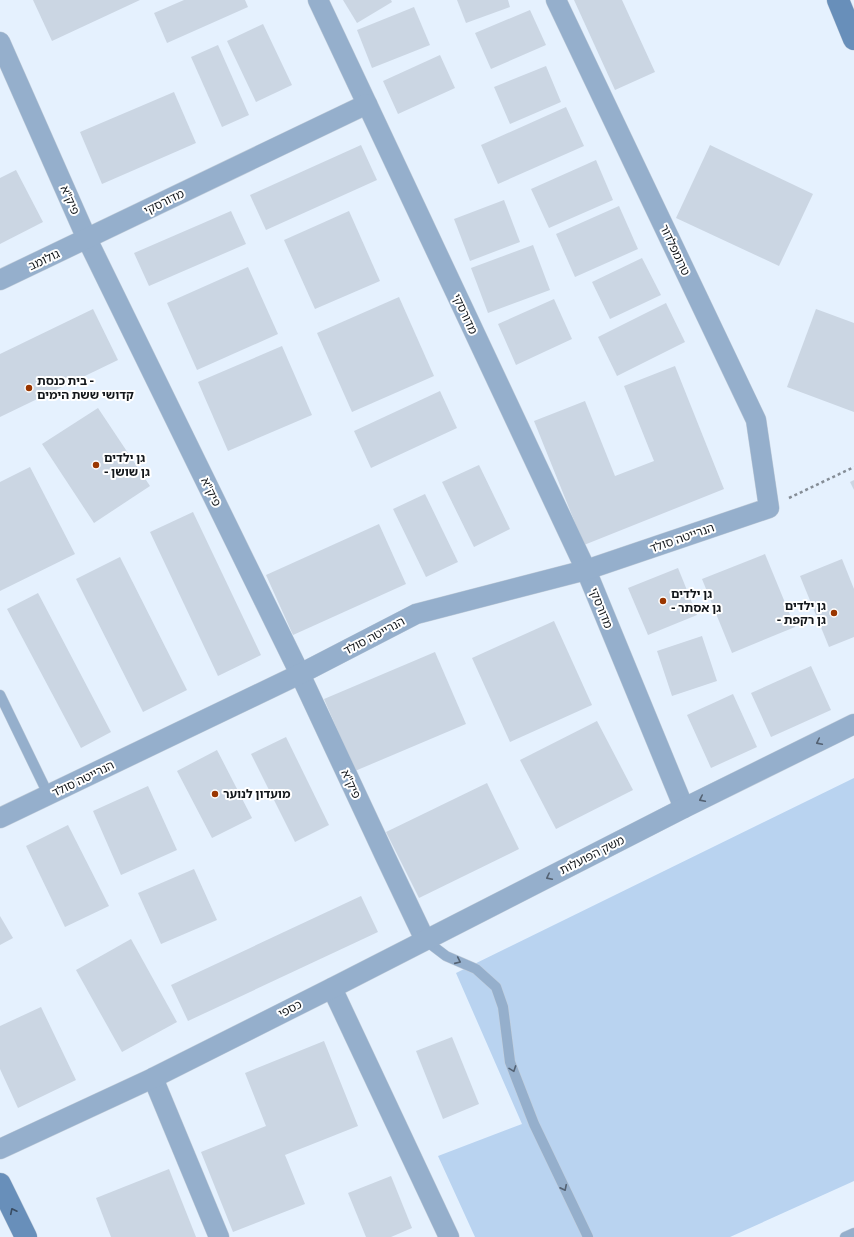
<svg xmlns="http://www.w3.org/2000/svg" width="854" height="1237" font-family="'Fira Sans Condensed','Noto Sans Hebrew',sans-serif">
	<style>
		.green { fill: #b9d3f0 }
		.building { fill: #cbd6e3 }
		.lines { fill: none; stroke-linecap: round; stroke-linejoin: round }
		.lane-casing { stroke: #c3ceda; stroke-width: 11 }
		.street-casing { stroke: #c3ceda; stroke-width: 21 }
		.secondary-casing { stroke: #c3ceda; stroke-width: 23 }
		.path { stroke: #858d96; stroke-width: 2.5; stroke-dasharray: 3 3; stroke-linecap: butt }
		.lane { stroke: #95afcc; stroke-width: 10 }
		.street { stroke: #95afcc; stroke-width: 20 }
		.secondary { stroke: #688fba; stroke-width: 22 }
		.oneway { stroke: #546273 }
		.oneway2 { stroke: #394c62 }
		.poi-dot { fill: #9a3600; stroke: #fff; stroke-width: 1.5 }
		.labels { text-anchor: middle; stroke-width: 4; stroke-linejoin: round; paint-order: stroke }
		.street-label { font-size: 12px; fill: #12161a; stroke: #fff }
		.poi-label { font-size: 12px; font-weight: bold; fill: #12161a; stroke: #fff; text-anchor: start }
	</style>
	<rect width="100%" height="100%" fill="#e5f1fe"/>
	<!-- green -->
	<path class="green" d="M854,778V1181L730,1237H475L438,1156L522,1124L456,973Z"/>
	<!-- building -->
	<g class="building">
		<path d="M33,0H140L52,41Z"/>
		<path d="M184,0H245L248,7L167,43L154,13Z"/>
		<path d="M343,0H391L392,2L357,23Z"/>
		<path d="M457,0H508L510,7L466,23Z"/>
		<path d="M574,0H622L655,72L615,90Z"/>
		<path d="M414,7L430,45L372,68L357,30Z"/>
		<path d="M530,10L546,45L491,69L475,33Z"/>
		<path d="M263,24L292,85L256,102L227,41Z"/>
		<path d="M218,45L249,115L222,127L191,57Z"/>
		<path d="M440,55L455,88L398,114L383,81Z"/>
		<path d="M546,66L561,102L510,124L494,87Z"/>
		<path d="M174,92L196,143L102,184L80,132Z"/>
		<path d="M566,107L584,146L498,184L481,145Z"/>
		<path d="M361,145L377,180L266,230L250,195Z"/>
		<path d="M710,145L813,194L779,266L676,218Z"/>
		<path d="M596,160L613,200L549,228L531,189Z"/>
		<path d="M16,170L43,222L0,244V178Z"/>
		<path d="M504,200L520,242L470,261L454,219Z"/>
		<path d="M619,206L638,249L575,277L556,234Z"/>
		<path d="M231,211L246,244L149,286L134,253Z"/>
		<path d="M349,211L380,281L315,309L284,240Z"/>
		<path d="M533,245L550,290L488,313L471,268Z"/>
		<path d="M642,258L661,295L610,319L592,282Z"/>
		<path d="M248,267L278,334L197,370L167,303Z"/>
		<path d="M399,297L434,376L352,412L317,333Z"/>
		<path d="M554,299L572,339L516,365L498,324Z"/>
		<path d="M666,303L685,342L617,376L598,337Z"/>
		<path d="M93,309L118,360L0,417V354Z"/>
		<path d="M816,309L854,323V412L787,387Z"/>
		<path d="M282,346L312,415L228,451L198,382Z"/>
		<path d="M675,366L724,489L584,545L534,421L585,401L615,476L654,461L624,386Z"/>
		<path d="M440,391L457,428L371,468L354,431Z"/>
		<path d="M98,408L150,486L94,523L42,444Z"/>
		<path d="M479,465L510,529L474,547L442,482Z"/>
		<path d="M30,467L75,554L0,591V482Z"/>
		<path d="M854,480V490L850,482Z"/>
		<path d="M425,494L458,562L426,577L393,509Z"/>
		<path d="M193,512L261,655L218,676L150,532Z"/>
		<path d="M379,524L406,584L293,635L266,575Z"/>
		<path d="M765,554L795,627L732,653L702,579Z"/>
		<path d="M120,557L187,690L143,712L76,579Z"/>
		<path d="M842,559L854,589V637L829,647L800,576Z"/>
		<path d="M678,568L697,615L648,635L628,588Z"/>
		<path d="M38,593L111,732L81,748L7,609Z"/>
		<path d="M554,621L592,705L510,742L472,658Z"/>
		<path d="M702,636L717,681L672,696L657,651Z"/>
		<path d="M435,652L466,724L355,771L324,699Z"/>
		<path d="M811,666L831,710L771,737L751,693Z"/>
		<path d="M733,694L757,747L711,768L687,715Z"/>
		<path d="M597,721L633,790L556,829L520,760Z"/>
		<path d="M286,737L329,825L295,842L251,754Z"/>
		<path d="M217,750L252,818L212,838L177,771Z"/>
		<path d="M487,783L519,849L419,898L386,832Z"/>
		<path d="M148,786L177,850L121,875L93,811Z"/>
		<path d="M68,825L109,906L65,927L26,846Z"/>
		<path d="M194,869L217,920L161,944L138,893Z"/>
		<path d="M361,896L378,932L188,1021L171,985Z"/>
		<path d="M0,916L13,938L0,945Z"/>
		<path d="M131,939L177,1022L122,1052L76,970Z"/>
		<path d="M41,1007L76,1080L18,1108L0,1069V1026Z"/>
		<path d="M452,1037L479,1104L443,1119L416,1051Z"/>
		<path d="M324,1041L358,1126L285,1155L305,1204L233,1232L201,1152L266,1126L245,1073Z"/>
		<path d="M169,1169L196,1237H111L96,1198Z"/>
		<path d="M391,1176L412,1228L391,1237H366L348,1193Z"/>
	</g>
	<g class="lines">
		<defs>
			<g id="lane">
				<path d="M0,695L49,796"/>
				<path d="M425,940L446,956L476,969L496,987L503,1007L510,1062L534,1124L588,1237"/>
				<path d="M845,1237L854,1233"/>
			</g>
			<g id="street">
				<path d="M318,0L367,104"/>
				<path d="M0,42L87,239L300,674L386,858L425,940"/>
				<path d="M0,280L367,104L586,570L684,808"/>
				<path d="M0,818L300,674L416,614L586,570L769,508L756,420L556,0"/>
				<path d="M332,988L449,1237"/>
				<path d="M153,1078L219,1237"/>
				<path d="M0,1149L153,1078L332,988L684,808L854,724"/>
			</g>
			<g id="secondary">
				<path d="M838,0L854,39"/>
				<path d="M0,1184L26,1237"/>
			</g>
		</defs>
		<!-- lane casing -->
		<use href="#lane" class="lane-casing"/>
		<!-- street casing -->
		<use href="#street" class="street-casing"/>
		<!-- secondary casing -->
		<use href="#secondary" class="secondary-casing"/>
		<!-- path -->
		<path class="path" d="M789,498L854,467"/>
		<!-- lane -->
		<use href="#lane" class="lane"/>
		<!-- street -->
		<use href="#street" class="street"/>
		<!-- secondary -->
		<use href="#secondary" class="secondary"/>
	</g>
	<!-- one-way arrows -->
	<defs><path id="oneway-chevron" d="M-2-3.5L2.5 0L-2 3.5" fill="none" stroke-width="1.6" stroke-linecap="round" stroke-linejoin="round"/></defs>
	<g class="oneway">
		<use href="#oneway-chevron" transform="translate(819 742) rotate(154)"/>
		<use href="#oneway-chevron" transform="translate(702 799) rotate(154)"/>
		<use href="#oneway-chevron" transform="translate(549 877) rotate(153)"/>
		<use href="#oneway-chevron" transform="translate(458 961) rotate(24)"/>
		<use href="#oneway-chevron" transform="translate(513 1069) rotate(70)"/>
		<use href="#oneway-chevron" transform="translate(564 1188) rotate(64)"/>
	</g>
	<use class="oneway2" href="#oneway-chevron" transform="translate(13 1211) rotate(-116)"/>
	<!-- markers -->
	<g class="poi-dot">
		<circle cx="29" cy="388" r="4"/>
		<circle cx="96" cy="465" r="4"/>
		<circle cx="663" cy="601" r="4"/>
		<circle cx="834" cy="613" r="4"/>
		<circle cx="215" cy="794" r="4"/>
	</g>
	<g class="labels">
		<!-- street labels -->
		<g class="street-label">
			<text transform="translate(70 200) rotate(66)" y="4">פיק"א</text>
			<text transform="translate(164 202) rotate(-26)" y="4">מדורסקי</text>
			<text transform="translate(675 250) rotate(65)" y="4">טרומפלדור</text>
			<text transform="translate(44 260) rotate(-25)" y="4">גולומב</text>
			<text transform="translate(465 314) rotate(65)" y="4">מדורסקי</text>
			<text transform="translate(211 492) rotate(64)" y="4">פיק"א</text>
			<text transform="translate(682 538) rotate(-19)" y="4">הנרייטה סולד</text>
			<text transform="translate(601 608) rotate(68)" y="4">מדורסקי</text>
			<text transform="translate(374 636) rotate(-28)" y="4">הנרייטה סולד</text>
			<text transform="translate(83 779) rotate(-26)" y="4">הנרייטה סולד</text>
			<text transform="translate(351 784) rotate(65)" y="4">פיק"א</text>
			<text transform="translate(592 855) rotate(-27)" y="4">משק הפועלות</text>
			<text transform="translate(290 1009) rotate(-27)" y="4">כספי</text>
		</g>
		<!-- poi labels -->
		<g class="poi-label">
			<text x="37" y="385">בית כנסת -<tspan x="37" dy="14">קדושי ששת הימים</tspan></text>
			<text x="104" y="462">גן ילדים<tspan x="104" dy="14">- גן שושן</tspan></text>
			<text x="671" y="598">גן ילדים<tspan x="671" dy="14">- גן אסתר</tspan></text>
			<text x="826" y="610" text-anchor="end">גן ילדים<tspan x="826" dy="14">- גן רקפת</tspan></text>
			<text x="223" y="798">מועדון לנוער</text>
		</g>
	</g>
</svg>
